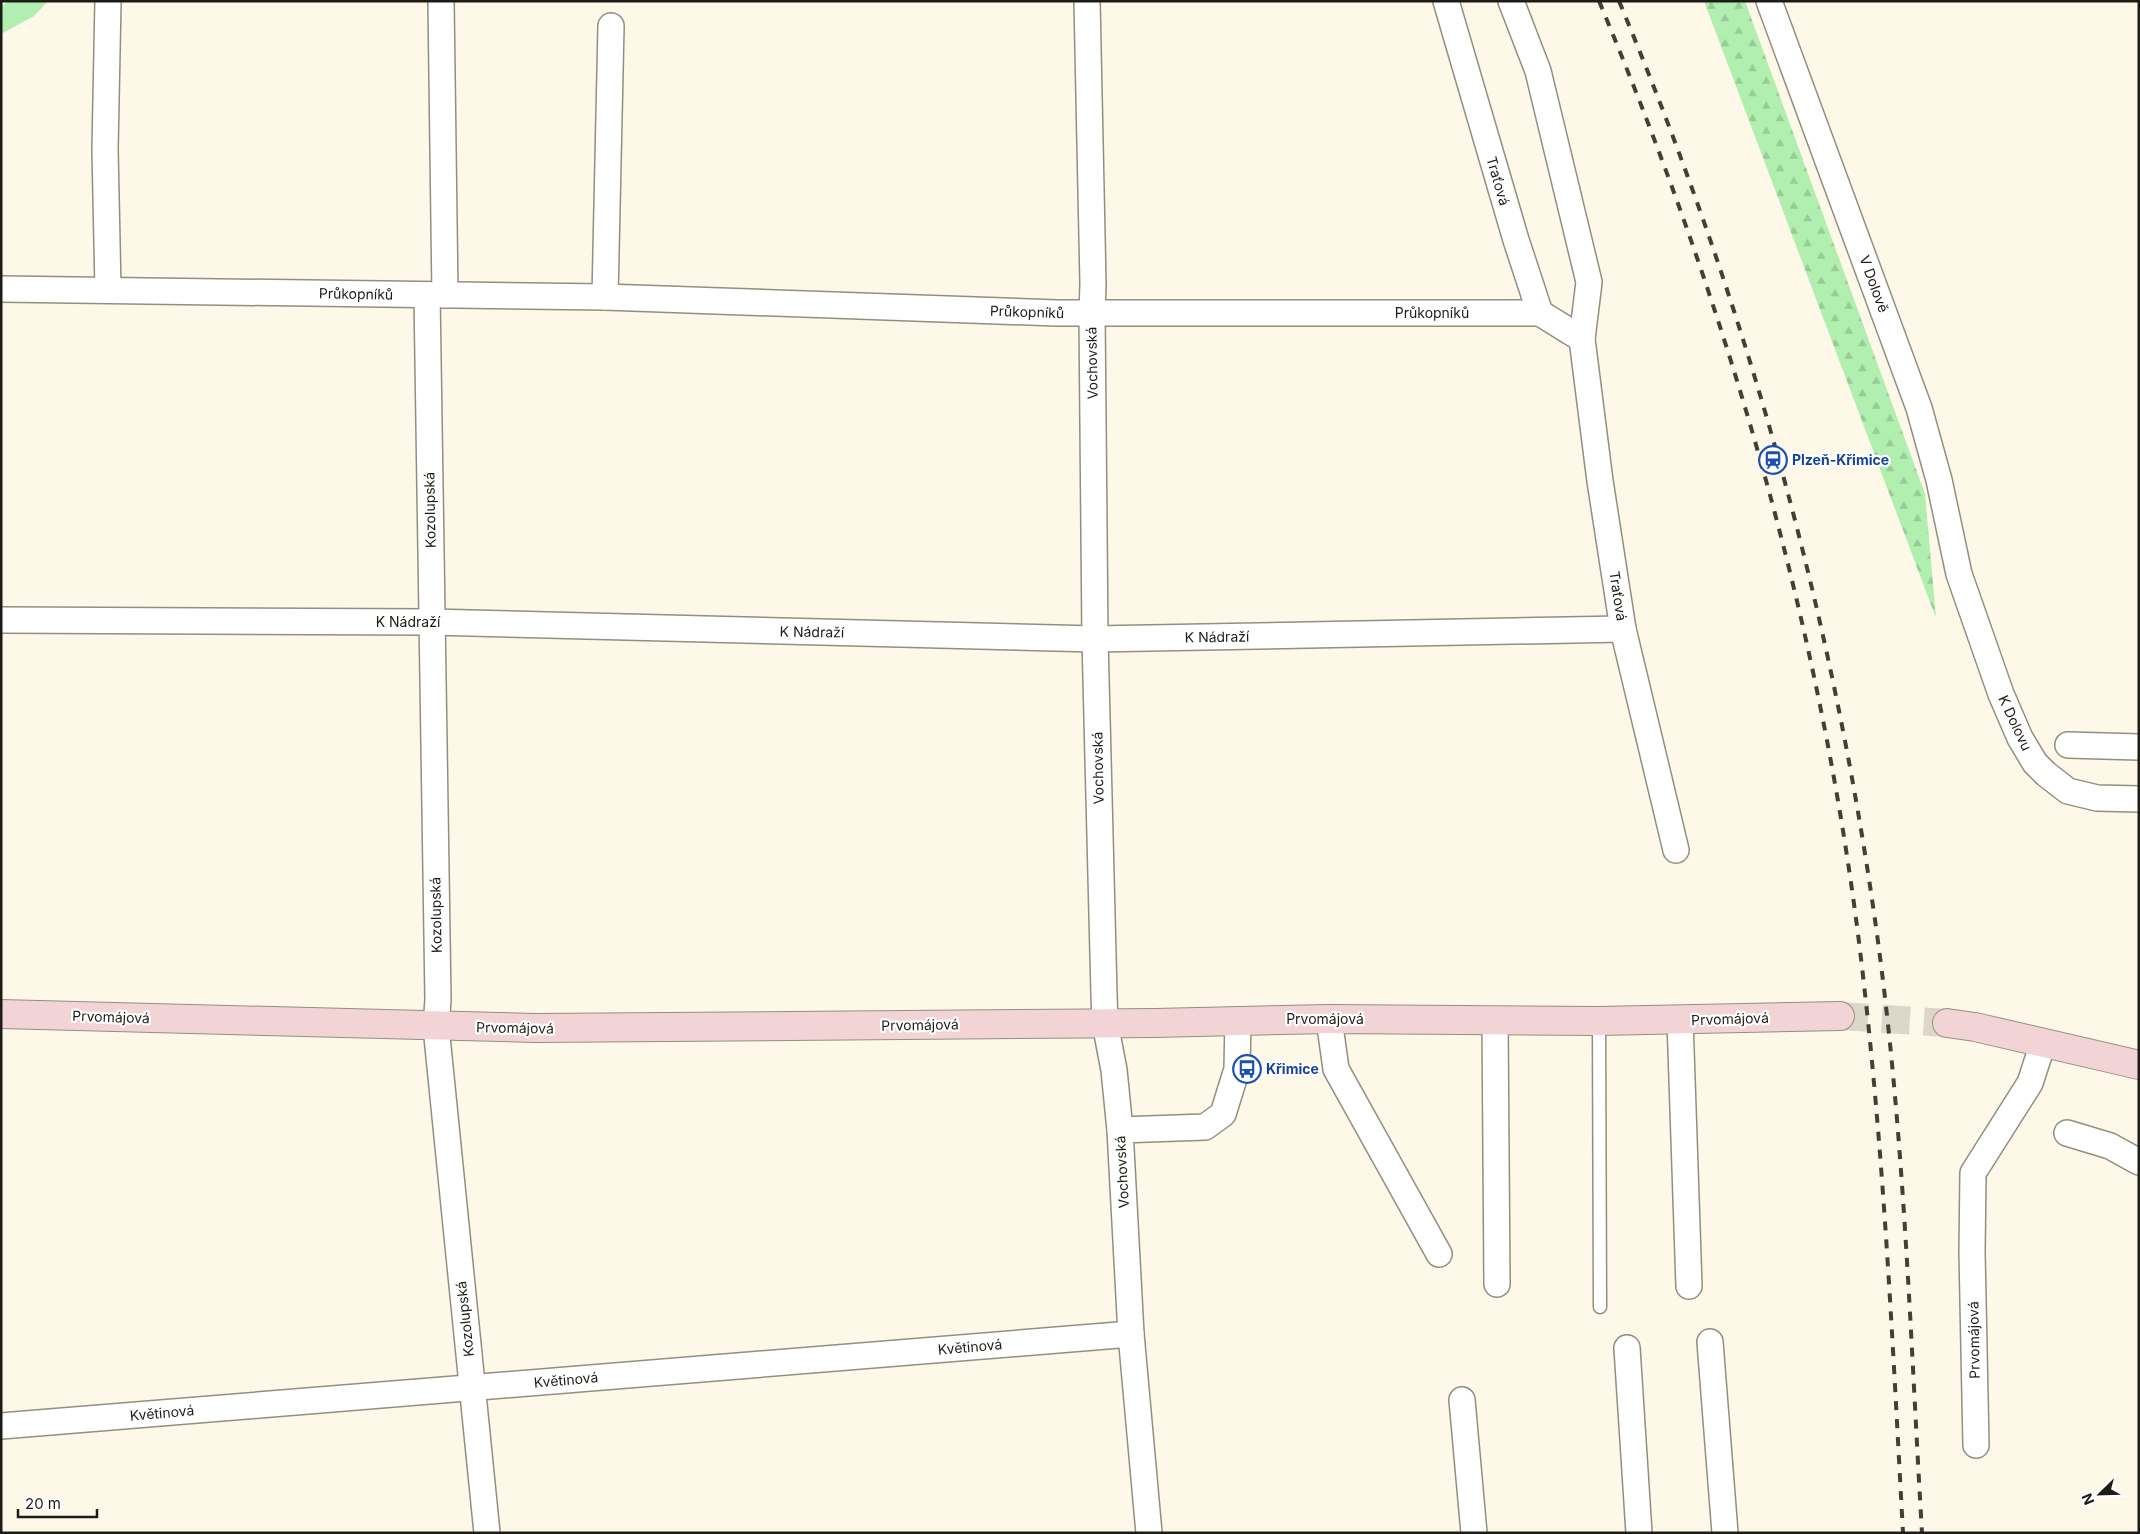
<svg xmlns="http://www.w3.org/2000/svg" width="2140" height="1534" font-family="Inter,sans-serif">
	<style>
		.green { fill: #b0efaf }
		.forest { fill: url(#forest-firs) }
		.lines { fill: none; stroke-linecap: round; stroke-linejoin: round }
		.secondary-tunnel { stroke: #dcd7c8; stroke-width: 28; stroke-dasharray: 28 14; stroke-linecap: butt }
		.lane-casing { stroke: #948e80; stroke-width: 15 }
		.street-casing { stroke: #948e80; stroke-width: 28 }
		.secondary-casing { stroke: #948e80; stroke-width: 30 }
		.lane { stroke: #fff; stroke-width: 12 }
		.street { stroke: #fff; stroke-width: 25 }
		.secondary { stroke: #f2d4d6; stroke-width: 28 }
		.rail { stroke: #423f38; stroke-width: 4; stroke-dasharray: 9 9; stroke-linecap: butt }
		.labels { text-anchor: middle; stroke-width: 4.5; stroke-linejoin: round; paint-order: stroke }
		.street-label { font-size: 14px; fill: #1e1c16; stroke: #fff }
		.transit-label { font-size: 14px; font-weight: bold; fill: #164399; stroke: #fff; text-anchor: start }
	</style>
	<defs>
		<pattern id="forest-firs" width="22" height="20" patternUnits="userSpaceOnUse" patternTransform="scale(1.25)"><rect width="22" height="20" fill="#b0efaf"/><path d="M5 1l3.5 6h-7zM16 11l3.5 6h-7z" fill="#97cc96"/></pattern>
	</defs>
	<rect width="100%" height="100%" fill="#fef8e8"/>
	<!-- green -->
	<path class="green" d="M11,1H48L34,16L1,34V6Z"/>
	<!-- forest -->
	<path class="forest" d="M1704,1H1745L1925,494L1936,618Z"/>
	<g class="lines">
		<!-- secondary-tunnel -->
		<path class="secondary-tunnel" d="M1840,1016L1947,1023"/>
		<defs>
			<path id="lane" d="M1599,1021L1600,1307"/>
			<g id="street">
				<path d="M108,1L105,149L108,290"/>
				<path d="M441,1L445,295"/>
				<path d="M1087,1L1093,284L1092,314L1095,639L1104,994L1105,1023L1114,1070L1120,1130L1131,1334L1149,1533"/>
				<path d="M1446,1L1516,240L1540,313L1582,339L1589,282L1538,71L1511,1"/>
				<path d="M1769,1L1919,408L1939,480L1959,574L2001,694L2020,738L2035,763L2046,774L2068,791L2097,798L2139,799"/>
				<path d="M1,289L605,297L1057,313H1540"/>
				<path d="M427,295L438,1000L436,1027L487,1533"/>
				<path d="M605,297L611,26"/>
				<path d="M1582,339L1600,481L1623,629L1676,850"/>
				<path d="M1,620L431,622L1095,639L1623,629"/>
				<path d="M2068,745L2139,747"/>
				<path d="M1329,1019L1336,1069L1439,1254"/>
				<path d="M1495,1020L1497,1284"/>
				<path d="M1680,1020L1689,1286"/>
				<path d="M1120,1130L1205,1127L1223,1114L1237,1069L1238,1020"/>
				<path d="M2067,1133L2110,1146L2139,1162"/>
				<path d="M1710,1342L1725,1533"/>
				<path d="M1627,1348L1639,1533"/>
				<path d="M1462,1400L1474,1533"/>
				<path d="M1,1426L1131,1334"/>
				<path d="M1976,1445L1972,1252L1973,1173L2030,1083L2043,1043"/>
			</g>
			<g id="secondary">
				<path d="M1,1014L536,1028L1155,1023L1329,1019L1599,1021L1840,1016"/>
				<path d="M1947,1023L1975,1027L2139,1065"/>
			</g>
		</defs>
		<!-- lane casing -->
		<use href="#lane" class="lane-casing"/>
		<!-- street casing -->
		<use href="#street" class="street-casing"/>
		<!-- secondary casing -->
		<use href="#secondary" class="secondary-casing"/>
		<!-- lane -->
		<use href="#lane" class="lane"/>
		<!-- street -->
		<use href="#street" class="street"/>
		<!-- secondary -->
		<use href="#secondary" class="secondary"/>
		<!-- rail -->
		<g class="rail">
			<path d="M1599,1C1724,299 1817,613 1858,934C1883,1133 1892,1333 1903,1533"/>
			<path d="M1619,1C1744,300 1831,605 1876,927C1904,1127 1910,1331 1922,1533"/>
		</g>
	</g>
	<!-- icons -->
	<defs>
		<symbol id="station-ring" viewBox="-11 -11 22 22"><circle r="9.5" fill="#fff" stroke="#1a4fb4" stroke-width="1.5"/><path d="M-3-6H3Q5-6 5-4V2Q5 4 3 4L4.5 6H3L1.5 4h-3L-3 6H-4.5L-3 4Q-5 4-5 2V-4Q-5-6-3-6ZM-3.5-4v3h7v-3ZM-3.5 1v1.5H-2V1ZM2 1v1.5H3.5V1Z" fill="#1a4fb4"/></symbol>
		<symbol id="bus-ring" viewBox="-11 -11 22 22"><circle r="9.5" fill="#fff" stroke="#1a4fb4" stroke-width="1.5"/><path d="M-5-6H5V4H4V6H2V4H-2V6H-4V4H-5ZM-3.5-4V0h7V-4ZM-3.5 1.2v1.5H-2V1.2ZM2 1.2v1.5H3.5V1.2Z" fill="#1a4fb4"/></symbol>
	</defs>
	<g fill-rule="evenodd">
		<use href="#station-ring" x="1757" y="444" width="32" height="32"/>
		<use href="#bus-ring" x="1231" y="1053" width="32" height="32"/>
	</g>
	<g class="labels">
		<!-- street labels -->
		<g class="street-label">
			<text transform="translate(1498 181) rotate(74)" y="5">Traťová</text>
			<text transform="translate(1874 284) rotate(70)" y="5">V Dolově</text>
			<text transform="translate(356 294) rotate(1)" y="5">Průkopníků</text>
			<text transform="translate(1027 312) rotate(2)" y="5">Průkopníků</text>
			<text x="1432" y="318">Průkopníků</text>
			<text transform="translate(1092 363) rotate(-91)" y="5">Vochovská</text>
			<text transform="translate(430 510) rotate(-91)" y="5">Kozolupská</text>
			<text transform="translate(1618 596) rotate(81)" y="5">Traťová</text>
			<text x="408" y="627">K Nádraží</text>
			<text transform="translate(812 632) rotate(1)" y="5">K Nádraží</text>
			<text transform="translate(1217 637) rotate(-1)" y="5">K Nádraží</text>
			<text transform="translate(2015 723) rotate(65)" y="5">K Dolovu</text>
			<text transform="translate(1098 768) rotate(-91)" y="5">Vochovská</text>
			<text transform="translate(436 915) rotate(-91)" y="5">Kozolupská</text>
			<text transform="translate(111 1017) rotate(2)" y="5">Prvomájová</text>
			<text x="1325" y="1024">Prvomájová</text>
			<text transform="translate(1730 1019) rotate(-2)" y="5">Prvomájová</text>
			<text transform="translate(920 1025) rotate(-1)" y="5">Prvomájová</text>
			<text transform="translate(515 1028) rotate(1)" y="5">Prvomájová</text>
			<text transform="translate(1122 1172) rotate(-93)" y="5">Vochovská</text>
			<text transform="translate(465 1319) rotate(-96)" y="5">Kozolupská</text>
			<text transform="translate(1974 1340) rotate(-91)" y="5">Prvomájová</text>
			<text transform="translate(970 1347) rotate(-5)" y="5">Květinová</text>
			<text transform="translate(566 1380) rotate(-5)" y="5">Květinová</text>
			<text transform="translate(162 1413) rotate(-5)" y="5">Květinová</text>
		</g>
		<!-- transit labels -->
		<g class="transit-label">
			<text x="1792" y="465">Plzeň-Křimice</text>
			<text x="1266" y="1074">Křimice</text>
		</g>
	</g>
	<!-- border -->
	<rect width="2140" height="1534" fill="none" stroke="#1e1c16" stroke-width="5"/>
	<!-- north arrow -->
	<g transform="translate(2100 1494) rotate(247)" stroke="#ffffff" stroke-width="4" paint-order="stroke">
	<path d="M0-4L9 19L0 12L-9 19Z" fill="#1e1c16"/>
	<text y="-8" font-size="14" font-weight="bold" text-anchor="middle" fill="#1e1c16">N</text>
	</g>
	<!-- scale -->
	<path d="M18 1509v8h79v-8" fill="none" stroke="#1e1c16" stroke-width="2.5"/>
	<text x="25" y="1509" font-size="15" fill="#1e1c16" stroke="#ffffff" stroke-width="4" paint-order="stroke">20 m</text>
</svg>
